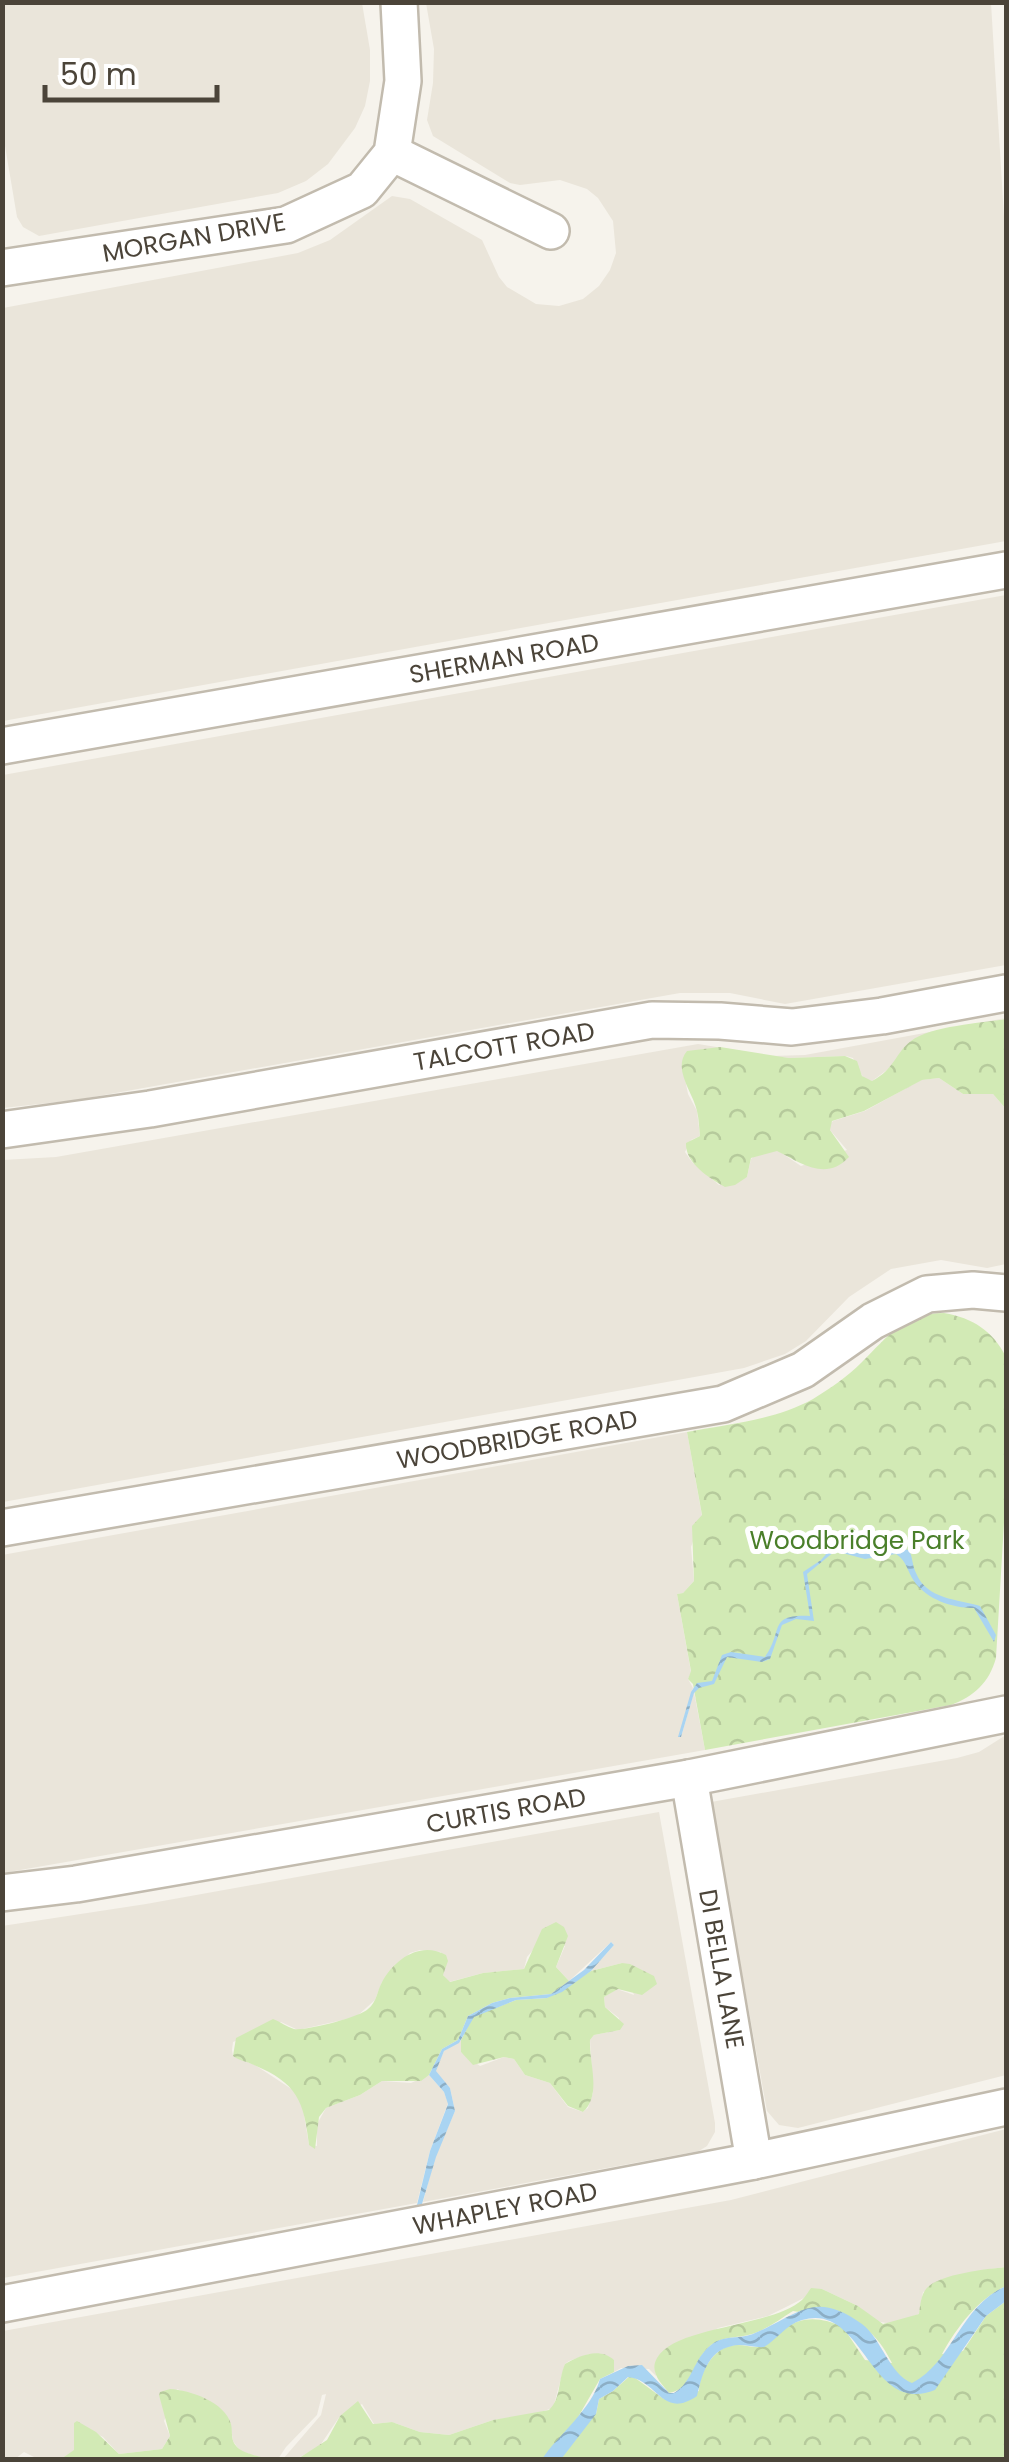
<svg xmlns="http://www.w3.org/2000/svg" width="1009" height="2462" font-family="Poppins,sans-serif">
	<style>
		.residential { fill: #eae5da }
		.forest { fill: url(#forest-crowns) }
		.water { fill: url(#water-waves) }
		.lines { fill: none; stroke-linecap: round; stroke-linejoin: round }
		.minor-casing { stroke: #c2bbae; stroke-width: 40 }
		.minor { stroke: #fff; stroke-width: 35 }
		.labels { text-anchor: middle; stroke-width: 10; stroke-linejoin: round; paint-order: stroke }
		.street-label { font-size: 25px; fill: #4b4439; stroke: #fff }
		.park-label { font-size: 25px; fill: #4a7f2a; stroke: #fff }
	</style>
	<defs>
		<pattern id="forest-crowns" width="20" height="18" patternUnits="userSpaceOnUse" patternTransform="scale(2.5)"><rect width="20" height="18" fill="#d2eab5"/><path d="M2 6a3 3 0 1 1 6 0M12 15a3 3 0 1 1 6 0" fill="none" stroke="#b6ca9c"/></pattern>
		<pattern id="water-waves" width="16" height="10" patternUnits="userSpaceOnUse" patternTransform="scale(2.5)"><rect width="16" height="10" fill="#a9d4f2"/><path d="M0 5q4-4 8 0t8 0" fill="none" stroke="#8caec5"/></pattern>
	</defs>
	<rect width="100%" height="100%" fill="#f6f3ec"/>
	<!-- residential -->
	<g class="residential">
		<path d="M2,3H362L370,50V81L365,106L355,128L328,164L306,181L278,193L39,236L23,227L17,217L3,134Z"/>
		<path d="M426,3H991L1006,250V541L3,721V308L298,253L330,240L392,196L410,199L482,240L499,277L507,287L536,304L559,306L583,299L599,286L610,270L616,253L613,221L598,198L587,189L560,180L520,185L510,183L433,136L427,120L433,83L434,49Z"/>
		<path d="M1006,595V965L785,1004L730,993H680L76,1100L3,1108V775Z"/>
		<path d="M1006,1018L905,1047L895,1064L872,1081L864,1079L853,1058L846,1056L789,1058L772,1056L805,1055Z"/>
		<path d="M698,1044L760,1054L682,1064L688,1094L697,1111L700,1136L691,1140L685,1152L692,1162L719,1185L747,1177L751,1159L755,1155L777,1150L801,1166L847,1150L830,1130L829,1125L833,1121L865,1111L921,1080L939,1078L963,1094H993L1006,1109V1264L987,1268L941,1260L891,1269L849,1297L806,1341L785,1354L744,1368L3,1502V1160L56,1157Z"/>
		<path d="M687,1432L702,1516L691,1547L694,1581L683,1593L677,1594L691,1672L688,1679L693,1688L679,1736L681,1737L694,1692L705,1750L3,1873L2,1555Z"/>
		<path d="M1006,1735V2075L798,2128L779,2125L767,2111L711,1802L957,1758L979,1752Z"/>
		<path d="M659,1812L715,2123V2132L707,2146L699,2151L423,2202L435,2157L455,2111L450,2088L435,2071L444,2051L461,2040V2052L480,2066L504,2057L514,2059L525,2075L550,2083L568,2107L583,2112L588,2108L593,2093L590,2040L594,2035L620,2030L619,2018L605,2007L604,1997L617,1989L634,1995L622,1963L591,1971L614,1945L611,1942L569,1981L556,1967L565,1946L538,1944L527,1957L524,1969L483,1973L449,1982L443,1975L441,1952L420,1950L410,1953L382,1982L375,2000L356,2017L298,2030L281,2022L233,2042L232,2050L233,2056L255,2065L293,2090L302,2103L309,2145L317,2146V2124L326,2108L360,2095L382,2081L411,2083L429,2075L444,2092L448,2103L430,2151L417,2203L3,2278L2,1926L146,1904Z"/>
		<path d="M1006,2129V2267L990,2269L923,2292L919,2314L891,2324L876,2321L858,2306L822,2289L768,2316L718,2328L655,2366L656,2376L649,2369L621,2368L614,2372V2360L589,2354L569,2361L565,2364L553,2408L531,2415L493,2420L449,2435L420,2432L392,2422L374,2424L362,2404L340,2416L319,2447L296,2459H283L321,2415L326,2394L322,2395L317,2415L286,2447L278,2459H266L240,2451L233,2441L230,2422L218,2407L177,2389L164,2421L170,2436L162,2449L119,2454L103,2437L74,2423V2451L61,2459H38L24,2452L15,2459L3,2460V2331L731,2200Z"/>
	</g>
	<!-- forest -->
	<g class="forest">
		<path d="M1006,1019V1109L993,1094H963L939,1078L922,1080L864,1111L832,1121L830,1130L849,1157C826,1182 801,1163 777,1151L751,1158L747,1177L735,1185L725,1187C709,1178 685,1163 686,1143L700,1136C699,1128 699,1119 697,1111C693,1092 672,1069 687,1051L720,1047L789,1058L845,1056L857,1061L862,1076L872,1081C895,1069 895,1053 911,1041C930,1026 982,1023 1006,1019Z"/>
		<path d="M944,1313C973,1318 993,1331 1006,1357V1489L996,1658C989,1683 974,1696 951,1705L705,1750L693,1684L688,1679L691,1671L677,1594L683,1593L694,1581L692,1526L702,1515L687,1432C730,1424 775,1420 813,1399C831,1388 848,1376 862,1362C888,1336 905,1313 944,1313Z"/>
		<path d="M556,1922L564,1927L568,1936L556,1967L569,1981L551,1994L510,1998L492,2003L468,2016L458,2040L442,2049L429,2075L421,2081H382L360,2095L326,2108L319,2117L315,2149L309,2145C304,2101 297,2083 254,2065C246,2061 240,2061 233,2056L236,2038L273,2019C281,2022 287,2027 294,2029C306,2031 360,2017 368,2009C377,2002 377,1991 382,1982C395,1959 420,1941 446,1955L448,1961L443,1975L450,1982L483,1973L524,1969L542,1929Z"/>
		<path d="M622,1963L630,1964L654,1976L657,1984L642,1995L618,1989L604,1997L605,2007L624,2024L620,2030L594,2035L590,2040C589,2063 602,2095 583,2112L568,2106L550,2083L525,2075L514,2059L504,2057L473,2065L461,2052V2040L473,2017L516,2000L547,1998L591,1971Z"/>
		<path d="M1006,2267V2286C978,2299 957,2327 942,2354L963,2351L986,2316L1006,2301V2459L296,2460L327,2440L340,2416L358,2401L373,2424L392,2422L420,2432L449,2435L493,2420L549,2410C561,2399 558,2380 565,2364C580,2355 600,2347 614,2360V2372L600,2379L577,2419L596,2414L599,2399L613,2391L631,2375L664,2399L699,2391C700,2372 713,2347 735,2345C746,2344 755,2350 766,2345C773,2341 777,2334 784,2329C803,2315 823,2318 843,2327L865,2360L892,2363C868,2314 842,2319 793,2311C780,2319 766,2330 752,2334C736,2339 721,2335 708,2348C692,2363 693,2389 669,2393C661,2383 649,2372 657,2358C675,2326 772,2327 802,2300C806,2296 808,2292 811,2288L822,2289L858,2306L883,2324L919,2314C920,2306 921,2295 926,2289C938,2274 987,2269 1006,2267Z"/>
		<path d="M170,2389C190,2390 225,2402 231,2424C233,2433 230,2440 237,2447C244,2454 257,2455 266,2459H61L74,2450V2423L77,2421L96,2432L119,2454L162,2449L170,2436L159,2395L160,2392Z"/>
	</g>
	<!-- water -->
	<g class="water">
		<path d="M833,1546L862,1554L895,1548L909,1550C913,1558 912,1565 916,1573C927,1600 958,1599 980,1606L996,1635L994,1642L974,1608C953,1608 927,1600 914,1581C907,1571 907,1561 896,1554L865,1559L835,1551L807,1574L814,1621L796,1619L782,1625L770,1659L762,1662L727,1657L714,1684L699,1688L694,1693L681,1737H678L691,1692L697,1683L712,1681L722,1655L731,1652L765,1657C784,1631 767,1614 810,1616L803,1572L821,1560Z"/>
		<path d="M611,1942L614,1945L591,1971L562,1992L547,1998L516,2000L474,2017L459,2043L444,2051L436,2071L450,2088L455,2111L436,2157L422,2204L417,2205L430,2151L448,2104L444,2092L429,2075L442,2049L458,2040L468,2016L492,2003L510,1998L551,1994L584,1970Z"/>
		<path d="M1006,2286V2301L986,2316L935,2390C869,2417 864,2301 802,2320C785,2325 778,2339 764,2347C754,2348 741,2343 732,2346C707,2351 702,2376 697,2396C662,2420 658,2380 628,2377L613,2391L599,2399L596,2414L562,2458L542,2459C560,2433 591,2410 600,2379L628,2366L642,2365L669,2393H674C693,2382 693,2359 711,2345C724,2334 741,2340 755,2333C798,2315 814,2289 862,2324C882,2339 889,2374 912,2383C953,2362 959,2307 1006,2286Z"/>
	</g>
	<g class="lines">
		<defs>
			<g id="minor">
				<path d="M392,153L551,231"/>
				<path d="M2,268L286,225L362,190L392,153L403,81L399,2"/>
				<path d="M2,746L1006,570"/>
				<path d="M2,1130L150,1109L652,1020L720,1021L792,1027L882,1016L1006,993"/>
				<path d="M2,1528L723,1404L803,1370L873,1321L927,1294L973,1290L1006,1293"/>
				<path d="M689,1778L754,2161"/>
				<path d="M2,1893L76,1884L689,1778L1006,1714"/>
				<path d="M2,2304L754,2161L1006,2107"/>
			</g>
		</defs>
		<!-- minor casing -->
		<use href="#minor" class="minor-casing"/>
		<!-- minor -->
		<use href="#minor" class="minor"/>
	</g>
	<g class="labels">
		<!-- street labels -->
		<g class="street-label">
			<text transform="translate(194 237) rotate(-10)" y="9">MORGAN DRIVE</text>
			<text transform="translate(504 658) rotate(-10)" y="9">SHERMAN ROAD</text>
			<text transform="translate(504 1046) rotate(-10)" y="9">TALCOTT ROAD</text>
			<text transform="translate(517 1439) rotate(-10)" y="9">WOODBRIDGE ROAD</text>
			<text transform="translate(506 1810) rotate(-10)" y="9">CURTIS ROAD</text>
			<text transform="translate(722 1969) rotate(80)" y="9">DI BELLA LANE</text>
			<text transform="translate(505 2208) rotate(-11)" y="9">WHAPLEY ROAD</text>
		</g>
		<!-- park labels -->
		<g class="park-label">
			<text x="857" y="1549">Woodbridge Park</text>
		</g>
	</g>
	<!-- border -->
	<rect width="1009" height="2462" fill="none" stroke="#4b4439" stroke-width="10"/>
	<!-- scale -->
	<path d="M45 85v15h172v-15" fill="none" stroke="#4b4439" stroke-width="5"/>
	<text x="60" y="85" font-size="30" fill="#4b4439" stroke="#ffffff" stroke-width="8" paint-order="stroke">50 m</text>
</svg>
